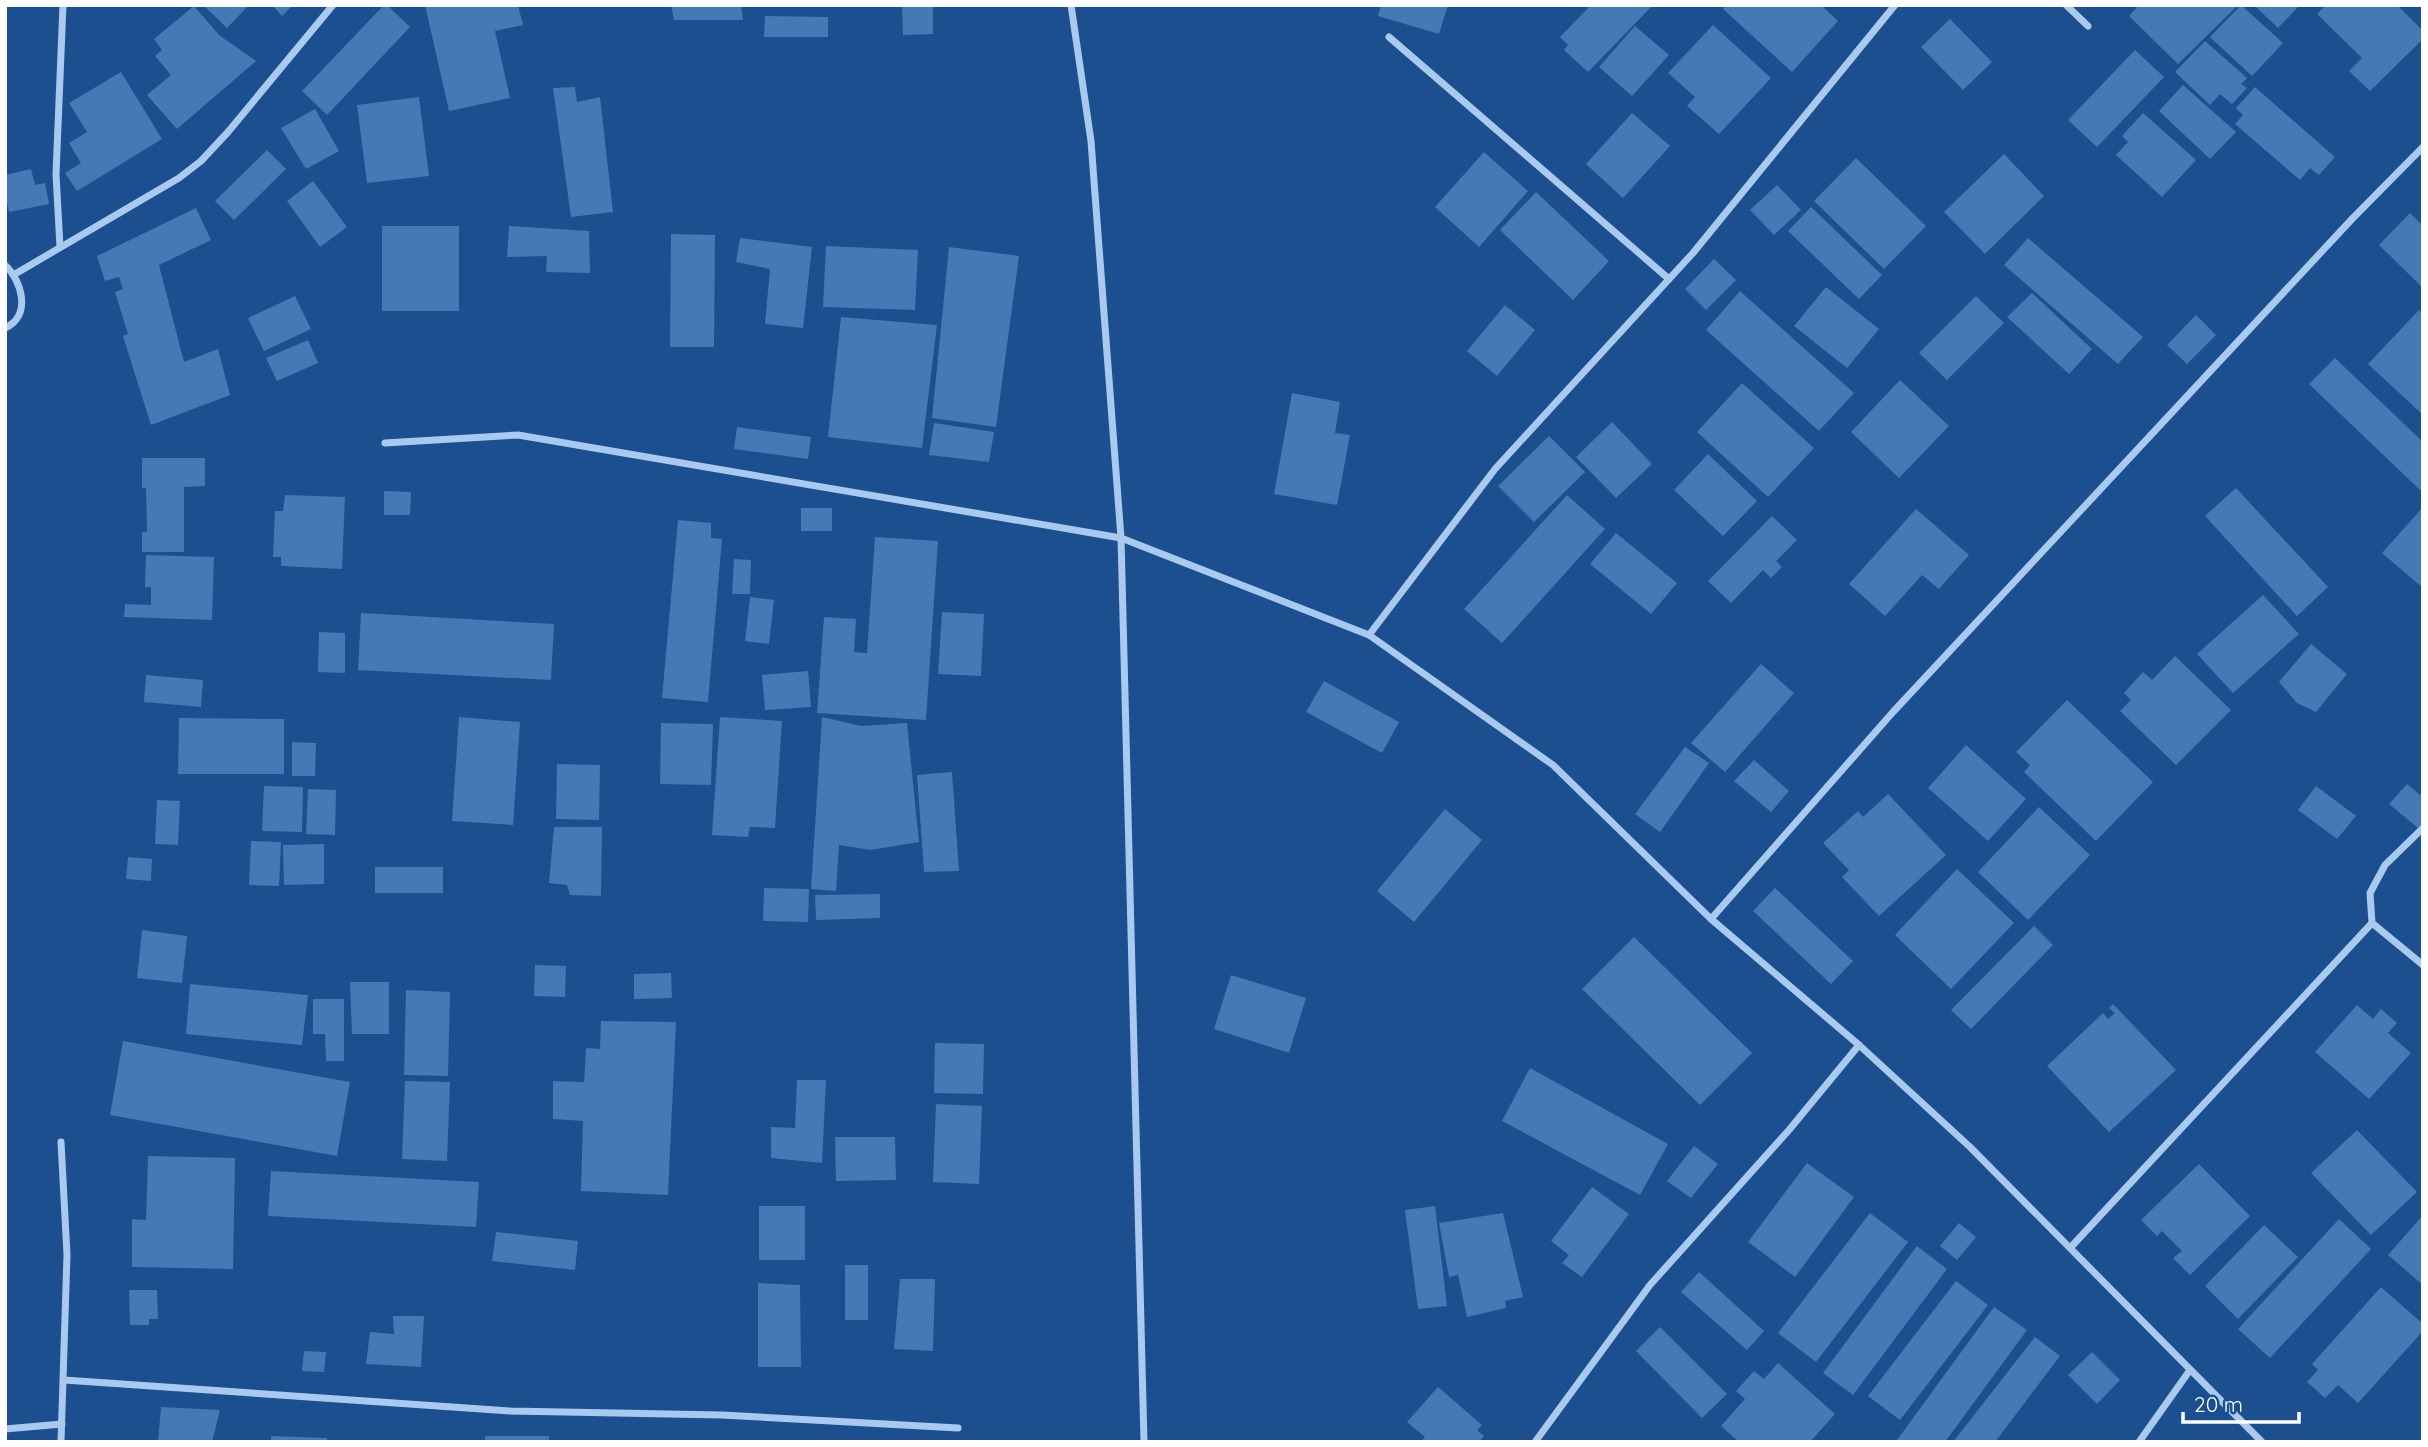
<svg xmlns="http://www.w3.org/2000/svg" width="2428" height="1447" font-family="Quicksand,sans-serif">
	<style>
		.building { fill: #4478b7 }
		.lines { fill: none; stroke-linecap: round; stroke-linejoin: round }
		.street { stroke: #a9c9ee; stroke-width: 7 }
	</style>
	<rect width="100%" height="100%" fill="#1b4f8f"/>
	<!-- building -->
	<g class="building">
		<path d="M203,5H249L227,28Z"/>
		<path d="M272,5H293L282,16Z"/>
		<path d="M384,5H387L410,27L327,115L302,91Z"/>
		<path d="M425,5H518L523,25L495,31L510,98L449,111Z"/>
		<path d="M671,5H741L743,20H674Z"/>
		<path d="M902,5H933V34L903,35Z"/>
		<path d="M1381,5H1448L1439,34L1378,16Z"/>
		<path d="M1591,5H1653L1588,72L1564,50L1568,45L1560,37Z"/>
		<path d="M1727,5H1821L1838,21L1792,72L1723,9Z"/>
		<path d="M2139,5H2238L2178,64L2129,16Z"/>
		<path d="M2241,5L2283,43L2252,76L2210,37Z"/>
		<path d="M2254,5H2300L2278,28Z"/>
		<path d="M2326,5H2397L2423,31V39L2370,91L2349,71L2362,58L2317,14Z"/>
		<path d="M194,6L219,35L256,61L177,129L147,95L171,75L155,56L162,50L154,39Z"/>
		<path d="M765,16L828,17V37H764Z"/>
		<path d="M1950,19L1992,62L1963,90L1921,47Z"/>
		<path d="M1713,25L1771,78L1719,134L1687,106L1695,97L1668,73Z"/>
		<path d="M1635,26L1669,55L1632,96L1599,67Z"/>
		<path d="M2205,41L2247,78L2241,84L2247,88L2232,104L2220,94L2210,105L2175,72Z"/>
		<path d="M2135,50L2164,77L2097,147L2068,120Z"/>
		<path d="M121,72L162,139L77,191L65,173L81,163L69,143L87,132L69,103Z"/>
		<path d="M2183,85L2236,132L2210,159L2159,111Z"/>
		<path d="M575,87L577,102L600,97L613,212L571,217L553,88Z"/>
		<path d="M2255,87L2335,157L2319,175L2310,168L2300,180L2235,124L2243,115L2236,108Z"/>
		<path d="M419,97L429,176L367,183L357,105Z"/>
		<path d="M315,109L339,151L306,169L281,128Z"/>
		<path d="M1632,113L1670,146L1623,198L1586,164Z"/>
		<path d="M2143,113L2196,160L2162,197L2116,155L2128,142L2122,136Z"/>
		<path d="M267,150L286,169L234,220L215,201Z"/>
		<path d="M1484,152L1528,191L1479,247L1435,207Z"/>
		<path d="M2004,154L2044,196L1985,254L1944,212Z"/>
		<path d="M1856,158L1926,226L1884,269L1814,201Z"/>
		<path d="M31,169L35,185L45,183L49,204L9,212L5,192V175Z"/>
		<path d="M313,181L347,227L320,247L287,201Z"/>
		<path d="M1777,185L1801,210L1774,235L1750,210Z"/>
		<path d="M1536,192L1609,261L1573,300L1500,230Z"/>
		<path d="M1811,207L1882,275L1859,299L1788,231Z"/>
		<path d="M196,208L211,240L159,265L184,362L218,349L230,395L151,425L123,336L128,334L115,292L123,289L119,277L105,281L97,256Z"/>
		<path d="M2410,213L2423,226V288L2379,245Z"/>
		<rect x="382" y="226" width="77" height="85"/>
		<path d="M509,226L589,231L590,273L546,272L547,256L507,257Z"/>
		<path d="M671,234L715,235L714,347H670Z"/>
		<path d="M740,238L812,247L803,328L765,324L770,269L736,262Z"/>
		<path d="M2028,238L2143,337L2118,364L2004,265Z"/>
		<path d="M826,246L918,250L915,310L823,307Z"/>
		<path d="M949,247L1019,256L996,427L932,418Z"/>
		<path d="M1714,259L1736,280L1706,310L1685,289Z"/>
		<path d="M1826,287L1879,329L1847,368L1794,326Z"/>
		<path d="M1740,291L1854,393L1819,431L1706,330Z"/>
		<path d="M2032,293L2092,349L2069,374L2007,317Z"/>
		<path d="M295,296L311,329L264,351L248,318Z"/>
		<path d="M1976,296L2004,323L1947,380L1919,353Z"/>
		<path d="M1505,305L1535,330L1497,376L1467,351Z"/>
		<path d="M2419,310L2423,314V415L2368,364Z"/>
		<path d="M2196,315L2216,335L2187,364L2167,345Z"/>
		<path d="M841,317L937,325L922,448L828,437Z"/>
		<path d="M308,340L318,363L277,381L266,358Z"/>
		<path d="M2335,358L2423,442V487L2420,490L2309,384Z"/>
		<path d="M1900,380L1949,426L1899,478L1851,432Z"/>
		<path d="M1742,383L1814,448L1768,497L1697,432Z"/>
		<path d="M1292,393L1340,402L1335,433L1350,435L1337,505L1274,494Z"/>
		<path d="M1612,422L1652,464L1616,498L1576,457Z"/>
		<path d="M934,423L994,432L989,462L929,455Z"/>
		<path d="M737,427L811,437L808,459L734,449Z"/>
		<path d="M1549,436L1585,472L1534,522L1498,486Z"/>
		<path d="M1708,454L1757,501L1723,536L1674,490Z"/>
		<path d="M142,458H205V486L184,487V552H142V532H147L146,488H142Z"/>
		<path d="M2236,488L2328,587L2297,616L2205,516Z"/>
		<path d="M384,491L411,492L410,515H384Z"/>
		<path d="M285,495L345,497L342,569L281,566V557H273L275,511H283Z"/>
		<path d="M1567,495L1605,529L1502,643L1464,609Z"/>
		<path d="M2423,507V588L2382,553Z"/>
		<rect x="801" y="508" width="31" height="23"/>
		<path d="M1916,509L1969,555L1939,589L1922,575L1885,616L1849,584Z"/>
		<path d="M1772,516L1797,540L1776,561L1782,567L1771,578L1763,570L1731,603L1708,581Z"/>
		<path d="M678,520L711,523V538L722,539L708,702L662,698Z"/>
		<path d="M1616,533L1677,583L1651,614L1590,564Z"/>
		<path d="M875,537L938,541L926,720L817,713L824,617L856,619L854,652L867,653Z"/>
		<path d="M146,555L214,557L212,620L124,617L125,604L151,605V587H145Z"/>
		<path d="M734,559L751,560L750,594H732Z"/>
		<path d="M2263,595L2299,634L2233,693L2197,654Z"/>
		<path d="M750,597L774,600L769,644L745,641Z"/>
		<path d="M942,612L984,614L981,676L938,674Z"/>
		<path d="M361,613L554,624L551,680L358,670Z"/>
		<path d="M319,632L345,633V673L318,672Z"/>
		<path d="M2311,644L2347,674L2316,712L2297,703L2279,682Z"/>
		<path d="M2175,656L2231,710L2176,765L2120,711L2131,700L2124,693L2143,672L2152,680Z"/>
		<path d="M1761,664L1794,693L1725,772L1691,743Z"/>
		<path d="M808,671L811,707L765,710L762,675Z"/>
		<path d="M146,675L203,680L201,707L144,702Z"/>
		<path d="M1324,681L1399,722L1382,753L1306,712Z"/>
		<path d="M2067,700L2153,782L2096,841L2024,772L2030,765L2016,752Z"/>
		<path d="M459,717L520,722L513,825L452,821Z"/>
		<path d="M720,717L782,721L775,828L750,827L748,837L712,835Z"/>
		<path d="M822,717L861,726L907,723L919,842L871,850L839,845L836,891L811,889Z"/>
		<path d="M179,718L284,719V774H178Z"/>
		<path d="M661,723L713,724L711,785L660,784Z"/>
		<path d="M292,742L316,743L315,776H292Z"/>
		<path d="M1966,745L2026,799L1988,841L1928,788Z"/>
		<path d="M1685,747L1709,763L1660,832L1635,814Z"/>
		<path d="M1754,760L1789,791L1771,812L1734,781Z"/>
		<path d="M557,764L600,765L599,820L556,819Z"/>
		<path d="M952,772L959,871L924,872L917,775Z"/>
		<path d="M2407,784L2423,797V823L2418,828L2389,804Z"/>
		<path d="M264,786L303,787L302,832L262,831Z"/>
		<path d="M2316,786L2356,816L2337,839L2298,810Z"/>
		<path d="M308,789L336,790L335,835L306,834Z"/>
		<path d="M1888,794L1946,855L1879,916L1842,877L1849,870L1823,843L1858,811L1863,817Z"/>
		<path d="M157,800L180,801L178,845L155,844Z"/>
		<path d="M2039,807L2090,855L2028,920L1978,872Z"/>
		<path d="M1445,809L1482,840L1414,922L1377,891Z"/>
		<path d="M554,827H602L601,896L570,895L567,885L549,883Z"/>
		<path d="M251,841L281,842L279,886L249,885Z"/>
		<path d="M324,844V884L284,885L283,845Z"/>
		<path d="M128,857L152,859L151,881L126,879Z"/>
		<rect x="375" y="867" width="68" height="26"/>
		<path d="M1957,869L2014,923L1951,989L1895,935Z"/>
		<path d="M764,888L809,889L808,922L763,921Z"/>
		<path d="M1775,888L1853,961L1831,984L1753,911Z"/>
		<path d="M880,894V918L816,920L815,895Z"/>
		<path d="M2034,926L2053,945L1971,1029L1951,1010Z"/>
		<path d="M142,930L187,936L182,983L137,978Z"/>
		<path d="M1634,937L1752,1053L1700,1105L1582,989Z"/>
		<path d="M535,965L566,966L565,997L534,996Z"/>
		<path d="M671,973L672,998L634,999V974Z"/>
		<path d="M1231,975L1306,998L1289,1053L1214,1029Z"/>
		<path d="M350,982H389V1034H352Z"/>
		<path d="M190,984L308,995L302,1045L186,1034Z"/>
		<path d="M406,990L450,992L448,1076L404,1075Z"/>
		<path d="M313,999H344V1061H326L325,1034H313Z"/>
		<path d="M2113,1004L2176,1070L2109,1132L2047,1066L2103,1013L2108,1019L2115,1013L2109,1008Z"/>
		<path d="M2357,1005L2373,1019L2381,1009L2397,1023L2388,1033L2411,1053L2369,1099L2315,1052Z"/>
		<path d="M601,1021L676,1022L668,1195L581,1191L583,1121L553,1119V1081L584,1082L586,1048L600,1049Z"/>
		<path d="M123,1041L350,1082L337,1156L110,1115Z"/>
		<path d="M935,1043L984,1044L983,1094L934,1093Z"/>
		<path d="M1530,1068L1668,1144L1640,1195L1502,1121Z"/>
		<path d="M797,1080H826L822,1163L771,1158V1127L795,1128Z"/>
		<path d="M405,1081L450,1082L447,1161L402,1159Z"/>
		<path d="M936,1104L982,1106L979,1184L933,1182Z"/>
		<path d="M2357,1130L2417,1192L2371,1235L2311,1173Z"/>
		<path d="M835,1137H895L896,1180L836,1181Z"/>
		<path d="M1694,1146L1718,1164L1691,1198L1667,1181Z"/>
		<path d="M148,1156L235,1158L233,1269L132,1267V1219L146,1220Z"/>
		<path d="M1807,1163L1854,1197L1795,1277L1748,1242Z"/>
		<path d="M2199,1164L2250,1216L2190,1275L2173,1258L2182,1251L2162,1231L2157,1236L2141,1220Z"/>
		<path d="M271,1171L479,1182L476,1227L268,1216Z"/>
		<path d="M1592,1187L1629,1214L1582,1277L1562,1263L1569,1255L1551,1241Z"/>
		<rect x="759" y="1206" width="46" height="54"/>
		<path d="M1435,1206L1447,1306L1418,1309L1405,1210Z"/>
		<path d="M1503,1213L1523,1297L1505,1301L1506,1308L1467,1317L1458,1275L1449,1277L1439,1223Z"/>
		<path d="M1870,1213L1908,1242L1816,1362L1778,1333Z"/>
		<path d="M2423,1215V1285L2388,1255Z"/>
		<path d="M2339,1219L2371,1249L2270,1358L2238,1329Z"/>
		<path d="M1959,1223L1976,1237L1957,1260L1940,1246Z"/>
		<path d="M2264,1225L2298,1257L2238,1319L2205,1286Z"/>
		<path d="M496,1232L578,1241L575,1270L492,1261Z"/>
		<path d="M1917,1246L1947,1269L1853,1395L1823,1373Z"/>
		<rect x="845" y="1265" width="23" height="55"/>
		<path d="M1699,1272L1764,1331L1747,1350L1681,1292Z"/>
		<path d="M900,1279H935L933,1351L894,1349Z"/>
		<path d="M1956,1281L1988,1305L1900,1420L1868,1396Z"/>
		<path d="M758,1283L800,1285L801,1367H758Z"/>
		<path d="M2381,1287L2423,1324V1331L2358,1403L2338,1385L2325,1398L2307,1382L2318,1370L2312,1364Z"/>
		<path d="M129,1290H157L158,1319H149V1325H130Z"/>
		<path d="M1994,1307L2027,1330L1945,1442H1900L1897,1440Z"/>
		<path d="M393,1316H424L421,1367L366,1364L370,1332L394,1334Z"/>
		<path d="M1660,1327L1727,1394L1702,1418L1636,1351Z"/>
		<path d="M2035,1337L2060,1356L1995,1442H1953Z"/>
		<path d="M304,1351L326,1352L324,1372L302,1371Z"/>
		<path d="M2092,1352L2120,1380L2097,1404L2068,1375Z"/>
		<path d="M1778,1363L1835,1414L1810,1442H1739L1721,1426L1745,1399L1736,1391L1754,1371L1764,1379Z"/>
		<path d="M1438,1387L1482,1425L1477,1430L1484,1436L1479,1442H1421L1425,1437L1407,1422Z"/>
		<path d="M161,1407L220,1410L212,1442H158Z"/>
		<path d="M271,1436L327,1438V1442H271Z"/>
		<rect x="485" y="1436" width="64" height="6"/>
	</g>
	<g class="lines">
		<!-- street -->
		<g class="street">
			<path d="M1071,5L1091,141L1121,538L1144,1442"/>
			<path d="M2066,5L2088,26"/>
			<path d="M1389,37L1669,279"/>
			<path d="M60,247L56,174L63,5"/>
			<path d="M5,265C22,281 32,316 5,328"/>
			<path d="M15,274L179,178L201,161L228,132L333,5"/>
			<path d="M385,443L518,435L1121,538L1369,635L1553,765L1711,919L1859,1045L1970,1147L2262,1442"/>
			<path d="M1369,635L1495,469L1693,253L1895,5"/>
			<path d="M2423,828L2385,865L2370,893L2372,923L2423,965"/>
			<path d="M1711,919L1893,712L2352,219L2423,147"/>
			<path d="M2071,1247L2372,923"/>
			<path d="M64,1380L510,1411L722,1415L958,1428"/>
			<path d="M5,1429L62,1424"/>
			<path d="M61,1442L67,1255L61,1142"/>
			<path d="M1535,1442L1650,1285L1789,1130L1859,1045"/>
			<path d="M2139,1442L2190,1370"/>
		</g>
	</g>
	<!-- border -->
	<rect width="2428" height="1447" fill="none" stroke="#ffffff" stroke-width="14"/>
	<!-- scale -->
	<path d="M2183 1412v10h116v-10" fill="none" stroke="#ffffff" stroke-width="3.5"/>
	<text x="2194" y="1412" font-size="21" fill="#ffffff" stroke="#1b4f8f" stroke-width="5" paint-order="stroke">20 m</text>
</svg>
